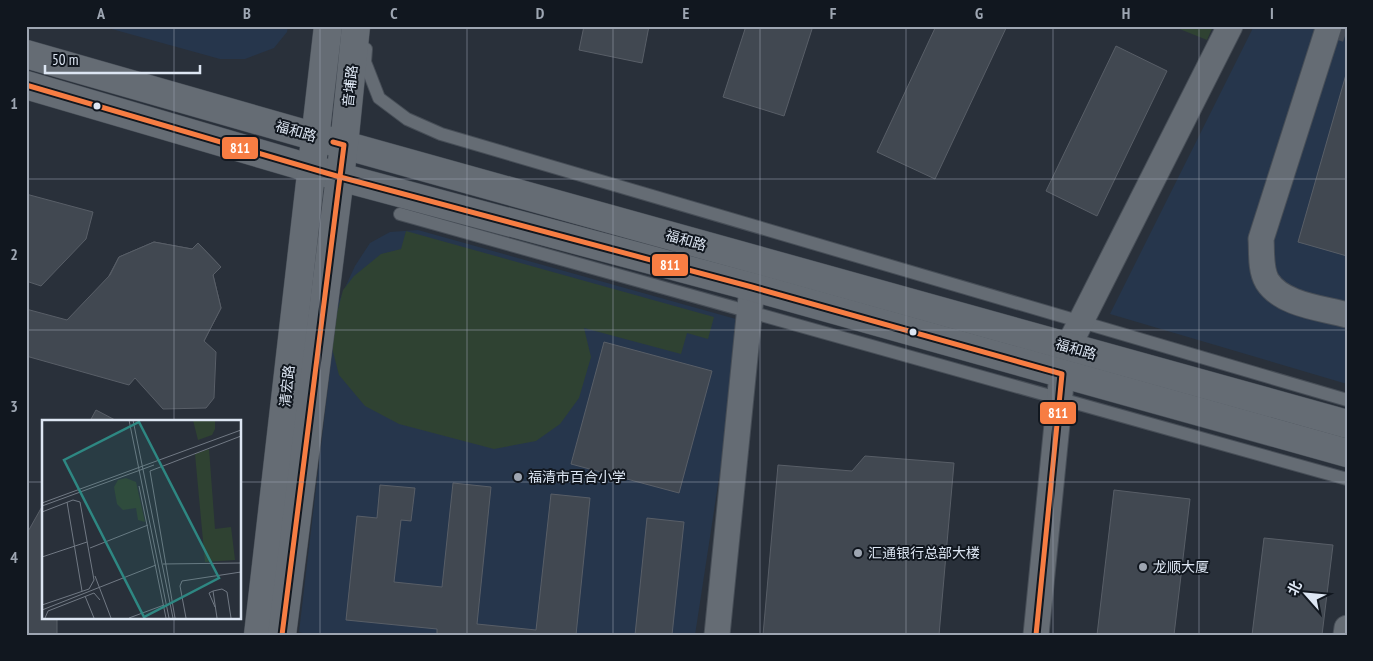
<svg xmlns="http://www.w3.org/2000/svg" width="1373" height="661" font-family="'PT Sans Narrow','Noto Sans SC',sans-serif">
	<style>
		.built { fill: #26364c }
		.green { fill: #2f4232 }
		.building { fill: #414851; stroke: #585e67 }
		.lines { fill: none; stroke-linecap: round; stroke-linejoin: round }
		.minor-tunnel { stroke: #444b56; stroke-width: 25; stroke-dasharray: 25 12; stroke-linecap: butt }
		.service-casing { stroke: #474e57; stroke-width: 14 }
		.minor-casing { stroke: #474e57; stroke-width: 27 }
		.tertiary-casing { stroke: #474e57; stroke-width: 29 }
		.service { stroke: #656c74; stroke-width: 12 }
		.minor { stroke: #656c74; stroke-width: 25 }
		.tertiary { stroke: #656c74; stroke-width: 28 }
		.bus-1-casing { stroke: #11171f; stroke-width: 9 }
		.bus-1 { stroke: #f77d43; stroke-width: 5 }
		.grid { fill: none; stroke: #9ea6b2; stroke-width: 1; stroke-opacity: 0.55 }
		.bus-dot { fill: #dde6f3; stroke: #11171f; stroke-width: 2 }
		.poi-dot { fill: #9ea6b2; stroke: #11171f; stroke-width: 2 }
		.labels { text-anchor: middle; stroke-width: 4; stroke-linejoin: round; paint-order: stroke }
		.street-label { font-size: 14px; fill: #dde6f3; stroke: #11171f }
		.poi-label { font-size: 14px; fill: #dde6f3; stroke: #11171f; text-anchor: start }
		.inset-road { fill: none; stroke: #717984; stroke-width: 1 }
		.view { fill: #2e8782; fill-opacity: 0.15; stroke: #2e8782; stroke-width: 2.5 }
		.inset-edge { fill: none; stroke: #dde6f3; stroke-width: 2.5 }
		.line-badge { stroke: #11171f; stroke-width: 2 }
		.badge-label { font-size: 14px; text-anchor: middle; font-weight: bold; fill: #fff }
		.neatline { fill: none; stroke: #9ea6b2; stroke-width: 2 }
		.grid-label { font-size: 16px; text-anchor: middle; font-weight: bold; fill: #9ea6b2 }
	</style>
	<rect width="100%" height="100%" fill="#29303a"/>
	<!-- built -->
	<g class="built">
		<path d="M101,26H288L287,32L274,48L245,59H220Z"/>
		<path d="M1254,26H1347V384L1110,314Z"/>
		<path d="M418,230L743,321L695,635H309L299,632L338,303L355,266L370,243L390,232Z"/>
	</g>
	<!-- green -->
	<g class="green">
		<path d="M1172,26H1213L1207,40Z"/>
		<path d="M406,231L714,317L708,339L687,333L681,354L584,328L591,357L579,398L560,424L536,441L494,449L399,424L365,406L339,375L333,352V328L343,290L354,276L381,254L401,249Z"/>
	</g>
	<!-- building -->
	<g class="building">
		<path d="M584,26H649L642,63L579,50Z"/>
		<path d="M746,26H813L784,116L723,97Z"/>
		<path d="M936,26H1007L935,179L877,152Z"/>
		<path d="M1116,46L1167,71L1097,216L1046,191Z"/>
		<path d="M1347,71V256L1298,242Z"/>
		<path d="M26,194L93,212L86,239L41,286L26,281Z"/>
		<path d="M154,242L192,249L198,243L221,267L213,275L221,308L204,341L170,356L130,349L109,328L102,289L119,257Z"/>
		<path d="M154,242L192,249L198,243L221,267L213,275L221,308L204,341L216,352L214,398L206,408L163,409L135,378L129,385L26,356V309L67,320L110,275L119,257Z"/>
		<path d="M604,342L712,371L679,493L571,464Z"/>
		<path d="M96,410L117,421H90Z"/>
		<path d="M865,456L954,463L939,635H763L778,465L852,471Z"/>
		<path d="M453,483L491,487L477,624L536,630L551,494L590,498L576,635H437V629L346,620L357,516L377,518L380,485L415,488L411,521L401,520L394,582L442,587Z"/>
		<path d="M1114,490L1190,499L1174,635H1097Z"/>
		<path d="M44,503V617H57V635H26V535Z"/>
		<path d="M647,518L684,522L672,635H635Z"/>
		<path d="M1264,538L1333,545L1322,635H1252Z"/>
	</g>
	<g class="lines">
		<!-- minor-tunnel -->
		<path class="minor-tunnel" d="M1335,26L1347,30"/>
		<defs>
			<g id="service">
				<path d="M366,49L365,62L379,98L407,119L441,134L1347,400"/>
				<path d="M400,214L1347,479"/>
			</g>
			<g id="minor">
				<path d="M1329,26L1261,239C1262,251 1260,269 1267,281C1282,305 1322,308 1347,315"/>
				<path d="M1068,347L1230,26"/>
				<path d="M717,635L752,287"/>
				<path d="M1036,635L1062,374"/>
				<path d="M1346,635L1347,628"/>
			</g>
			<g id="tertiary">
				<path d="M26,54L344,145L1347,424"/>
				<path d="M26,85L340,177L752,287L1347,453"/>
				<path d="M258,635L328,26"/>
				<path d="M282,635L344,145L356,26"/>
			</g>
		</defs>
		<!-- service casing -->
		<use href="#service" class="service-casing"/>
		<!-- minor casing -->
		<use href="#minor" class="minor-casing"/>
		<!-- tertiary casing -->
		<use href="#tertiary" class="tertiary-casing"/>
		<!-- service -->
		<use href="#service" class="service"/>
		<!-- minor -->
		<use href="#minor" class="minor"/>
		<!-- tertiary -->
		<use href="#tertiary" class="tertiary"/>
		<defs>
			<g id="bus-1">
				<path d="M26,85L340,177L752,287L1062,374L1036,635"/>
				<path d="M282,635L344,145L333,142"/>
			</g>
		</defs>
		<!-- bus-1 casing -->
		<use href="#bus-1" class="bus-1-casing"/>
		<!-- bus-1 -->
		<use href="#bus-1" class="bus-1"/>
	</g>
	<!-- grid -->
	<path class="grid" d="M174,26V421M320,26V635M467,26V635M613,26V635M760,26V635M906,26V635M1053,26V635M1199,26V635M26,179H1347M26,330H1347M26,482H44M240,482H1347M174,617V635"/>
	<!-- markers -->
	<g class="bus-dot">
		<circle cx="97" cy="106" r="4.5"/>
		<circle cx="913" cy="332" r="4.5"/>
	</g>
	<g class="poi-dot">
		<circle cx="518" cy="477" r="5"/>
		<circle cx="858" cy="553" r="5"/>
		<circle cx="1143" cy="567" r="5"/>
	</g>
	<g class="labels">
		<!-- street labels -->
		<g class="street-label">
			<text transform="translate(350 86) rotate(-84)" y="5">音埔路</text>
			<text transform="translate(296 131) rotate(16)" y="5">福和路</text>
			<text transform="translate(686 240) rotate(16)" y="5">福和路</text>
			<text transform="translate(1076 349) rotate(16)" y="5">福和路</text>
			<text transform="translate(287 386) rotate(-84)" y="5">清宏路</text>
		</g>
		<!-- poi labels -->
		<g class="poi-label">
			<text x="528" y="482">福清市百合小学</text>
			<text x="868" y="558">汇通银行总部大楼</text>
			<text x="1153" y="572">龙顺大厦</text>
		</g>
	</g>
	<!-- overview -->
	<g transform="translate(42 420)">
		<rect width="199" height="199" fill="#29303a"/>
		<path d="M151,0H173V9L170,15L156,20ZM167,29L173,109L189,107L193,140L163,142L153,34ZM84,58L94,62L103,102L96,100L94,88L81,90L75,84L72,67L76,60Z" fill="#2f4232"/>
		<path class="inset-road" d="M87,0L127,198M91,0L131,198M97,66L124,198M25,82L40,171M0,83L199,10M0,86L112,45M0,92L31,80L38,82L52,160L47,169L0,185M48,128L106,105M0,137L45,122M121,144L199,143M53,156L69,198M171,171L167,173L173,187M43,176L52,198M0,190L114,145M3,198L6,191L52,173L58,180M87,198L122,185M133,198L108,51L199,16M144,198L138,166L140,161L199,152M175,198L171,171L180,169L185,172L189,198"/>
		<path class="view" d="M97,2L177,158L102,197L22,40Z"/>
		<rect width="199" height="199" class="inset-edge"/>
	</g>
	<g class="line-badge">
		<rect x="221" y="136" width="38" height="24" rx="5" fill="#f77d43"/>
		<rect x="651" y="253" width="38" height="24" rx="5" fill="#f77d43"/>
		<rect x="1039" y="401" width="38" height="24" rx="5" fill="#f77d43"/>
	</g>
	<g class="badge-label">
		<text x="240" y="153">811</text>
		<text x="670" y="270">811</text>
		<text x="1058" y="418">811</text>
	</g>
	<!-- border -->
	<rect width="1373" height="661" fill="none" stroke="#11171f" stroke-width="55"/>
	<!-- north arrow -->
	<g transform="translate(1306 594) rotate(297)" stroke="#11171f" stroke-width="4" paint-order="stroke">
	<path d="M0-4L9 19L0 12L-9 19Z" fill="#dde6f3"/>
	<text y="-8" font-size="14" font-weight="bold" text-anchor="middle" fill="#dde6f3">北</text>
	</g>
	<!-- scale -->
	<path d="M45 65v8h155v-8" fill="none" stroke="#dde6f3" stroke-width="2.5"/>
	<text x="52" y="65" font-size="15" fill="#dde6f3" stroke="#11171f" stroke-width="4" paint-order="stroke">50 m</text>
	<rect x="28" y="28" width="1318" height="606" class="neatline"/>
	<g class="grid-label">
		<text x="101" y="19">A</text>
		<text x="247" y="19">B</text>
		<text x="394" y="19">C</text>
		<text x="540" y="19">D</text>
		<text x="686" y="19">E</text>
		<text x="833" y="19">F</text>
		<text x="979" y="19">G</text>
		<text x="1126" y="19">H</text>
		<text x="1272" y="19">I</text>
		<text x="14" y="109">1</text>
		<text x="14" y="260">2</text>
		<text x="14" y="412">3</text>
		<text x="14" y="563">4</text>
	</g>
</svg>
